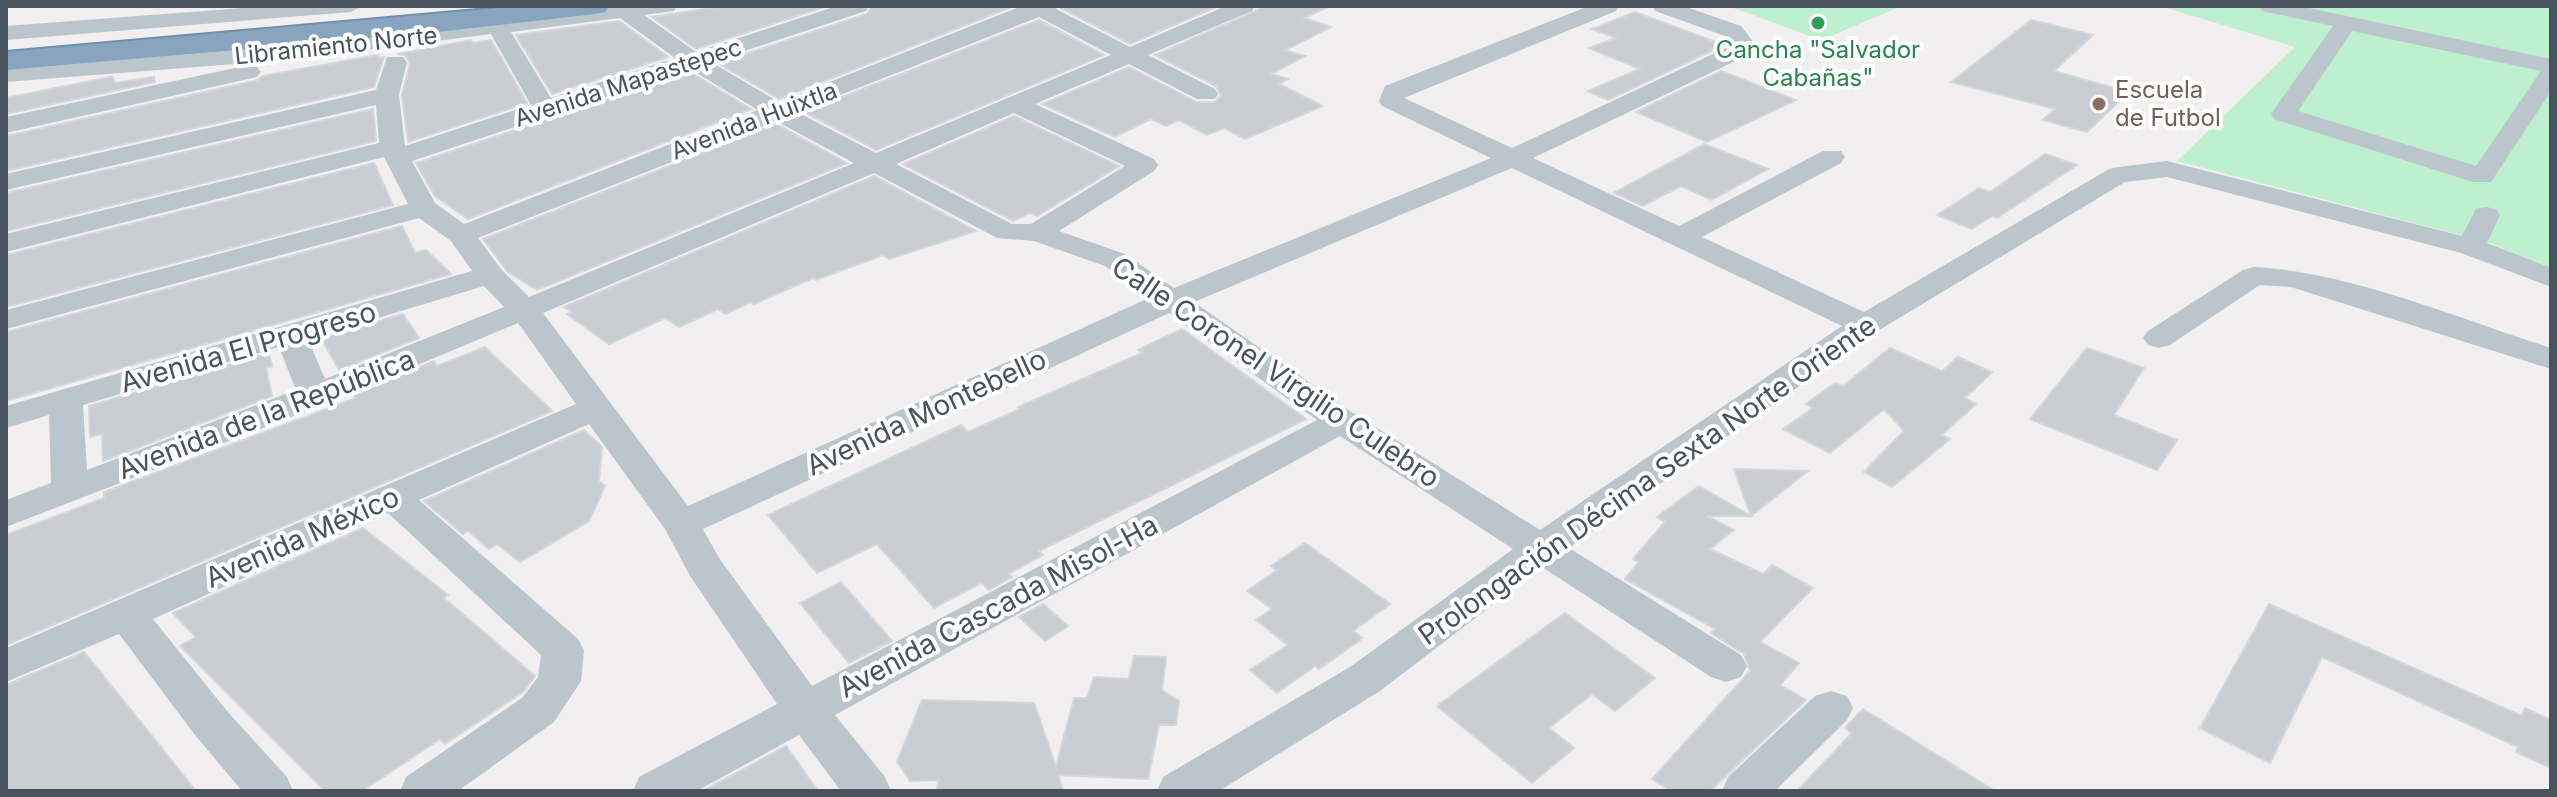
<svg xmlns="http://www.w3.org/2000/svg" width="2557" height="797" font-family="Inter,sans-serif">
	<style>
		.green { fill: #beefcf }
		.building { fill: #c9cdd2; stroke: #d3d6db; stroke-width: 2 }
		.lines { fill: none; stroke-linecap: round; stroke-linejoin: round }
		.highway-casing { stroke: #7390aa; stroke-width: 4 }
		.minor { fill: #bbc5cc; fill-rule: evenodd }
		.highway { fill: #87a5be; fill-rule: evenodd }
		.leisure-dot { fill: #2e9e5b; stroke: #fff; stroke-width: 3 }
		.education-dot { fill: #8d6e63; stroke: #fff; stroke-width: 3 }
		.labels { text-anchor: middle; stroke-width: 8; stroke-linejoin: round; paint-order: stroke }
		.far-street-label { font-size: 24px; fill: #47545d; stroke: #fff }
		.far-leisure-label { font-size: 24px; fill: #27864d; stroke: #fff }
		.far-education-label { font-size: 24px; fill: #785e54; stroke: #fff; text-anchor: start }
		.street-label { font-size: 28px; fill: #47545d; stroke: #fff }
	</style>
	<rect width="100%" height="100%" fill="#f2eff0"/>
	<!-- green -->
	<g class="green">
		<path d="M1728,6H1902L1821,40Z"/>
		<path d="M2160,6H2551V270L2490,243L2177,161L2295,47Z"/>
	</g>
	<!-- building -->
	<g class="building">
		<path d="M725,6H827L696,49L652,17Z"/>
		<path d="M872,6H1014L779,99L718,63L867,14Z"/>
		<path d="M1062,6H1216V7L1130,44L1061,8Z"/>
		<path d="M1267,6H1330L1304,18L1331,27L1285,50L1305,56L1271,74L1288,79L1279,84L1323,106L1245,139L1224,128L1207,135L1179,120L1166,126L1151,119L1115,137L1042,104L1129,67L1196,102H1215L1221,96L1216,86L1155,55Z"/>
		<path d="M1635,12L1724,45L1608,100L1588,91L1640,69L1589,48L1616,38L1592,29Z"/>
		<path d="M1039,20L1104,55L876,150L804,112Z"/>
		<path d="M2031,20L2093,35L2054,71L2129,92L2087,132L2043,120L2055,109L1951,82Z"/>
		<path d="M619,21L668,57L552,94L516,35Z"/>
		<path d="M471,40L473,43L491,40L527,103L408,142L402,95L410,63L405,55L397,54Z"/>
		<path d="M378,55L379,58L384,57L374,87L6,171V136L258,80L263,76Z"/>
		<path d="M1721,71L1796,100L1707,142L1636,112Z"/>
		<path d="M690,72L751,109L468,219L435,196L416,163Z"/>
		<path d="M110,77H113L115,83L154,77L155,82L6,114V98Z"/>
		<path d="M373,109L376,141L6,231V193Z"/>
		<path d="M1014,116L1119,166L1037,216L1030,213L1013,221L903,164Z"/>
		<path d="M776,124L847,163L537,290L508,272L483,239Z"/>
		<path d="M1704,144L1768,169L1712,200L1681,186L1643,206L1614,193Z"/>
		<path d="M2045,154L2077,165L1997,218L1992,216L1972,229L1937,215L1979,188L1990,192Z"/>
		<path d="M374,163L393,205L6,307V255Z"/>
		<path d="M874,176L976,231L889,259L883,255L816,280L813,278L754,304L751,302L725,314L718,309L679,327L665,318L609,344L567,314L572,312L564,307Z"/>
		<path d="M402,226L415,253L426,250L451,274L6,401V332Z"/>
		<path d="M403,314L419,338L339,370L321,338Z"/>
		<path d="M1182,329L1306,419L1039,551L1043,555L1008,574L1012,577L989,590L981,583L934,608L877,544L817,573L768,515L961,425L968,432L1020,409L1018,407L1142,353L1138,350Z"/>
		<path d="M485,347L552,411L6,645V535L104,498V492L356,398L354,395L434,361L437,366Z"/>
		<path d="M1890,348L1942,371L1958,357L1992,372L1965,398L1976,404L1942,435L1950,439L1892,487L1864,472L1904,431L1884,409L1830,453L1783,429L1813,408L1806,404L1835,383L1843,386Z"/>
		<path d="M2087,348L2144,368L2114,415L2177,440L2157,470L2030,419Z"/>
		<path d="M269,353L272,366L266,368L272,396L103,461L102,434L90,437L89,406Z"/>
		<path d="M584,430L602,447L599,481L605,486L589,521L520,562L497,544L489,549L468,531L463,534L424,501Z"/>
		<path d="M1734,469L1808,471L1751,516Z"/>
		<path d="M1699,486L1751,516H1707L1734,530L1710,549L1763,574L1772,565L1813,588L1760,642L1799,663L1780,685L1806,700L1710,791H1671L1652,779L1750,671L1744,654L1711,633L1715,629L1625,579L1639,562L1633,559L1665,522L1657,517Z"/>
		<path d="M363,528L448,595L444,598L535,676L523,692L445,744L440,739L362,791H325L180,646L196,637L173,613Z"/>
		<path d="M1305,543L1390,604L1353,631L1363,638L1319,669L1315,666L1277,693L1250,670L1288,645L1256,620L1272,609L1247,591L1277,570L1271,566Z"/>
		<path d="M841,582L892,641L849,663L800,603Z"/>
		<path d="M1043,604L1068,626L1045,641L1019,617Z"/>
		<path d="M2269,604L2522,716L2525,708L2551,720V768L2516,752L2518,747L2322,657L2270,763L2200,728Z"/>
		<path d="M1565,613L1655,678L1615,711L1592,694L1549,728L1574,748L1532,783L1437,706Z"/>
		<path d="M84,652L152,736L196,791H6V685Z"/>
		<path d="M1134,656L1166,657L1162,690L1179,701L1176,725H1159L1148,779L1058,775L1063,791H936L939,780L910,781L897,762L922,700L1034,703L1056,767L1074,698H1087L1094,677L1129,679Z"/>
		<path d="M1863,709L1995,791H1797L1852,733L1845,728Z"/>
		<path d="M786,746L818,791H703Z"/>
	</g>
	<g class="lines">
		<defs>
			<path id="highway" d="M522,6H609L605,12L595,14L428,33L6,70V52Z"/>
		</defs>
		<!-- highway casing -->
		<use href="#highway" class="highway-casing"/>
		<!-- minor -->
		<g class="minor">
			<path d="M269,6H362L351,12L6,40V26Z"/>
			<path d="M614,6H677L674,11L644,15L696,52L837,6H869L866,11L711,62L779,102L1022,6H1059L1056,9L1130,47L1226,6H1255L1252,11L1148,55L1215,89L1218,94L1215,99H1197L1129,64L1035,104L1154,159L1158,165L1154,171L1059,231L1125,254L1174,288L1491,158L1382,106L1379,101L1385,86L1589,6H1619L1616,11L1404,98L1512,148L1732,45L1725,36L1655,11L1652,6H1683L1741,26L1757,47L1754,52L1533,158L1679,226L1823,151H1841L1845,157L1841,163L1702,237L1864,312L2109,169L2118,167L2167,161L2462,236L2476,209L2486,207L2496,209L2500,215L2487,243L2551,268V287L2461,253L2167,177L2125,182L1876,332L1569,548L1741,655L1747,666L1741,677L1726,682L1711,677L1542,567L1380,691L1219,791H1157L1163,777L1350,667L1513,549L1340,436L835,715L885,777L891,791H841L799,735L697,791H633L639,777L777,704L690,576L665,529L589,424L419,500L578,639L584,650L581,681L554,722L458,791H400L406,777L522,698L538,677L541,655L388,513L153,619L227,711L287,777L293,791H242L195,735L119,634L6,682V648L576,404L518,323L327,403L6,527V500L51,483L49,415L6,428V406L472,271L451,241L419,218L6,329V310L408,204L384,157L6,252V234L379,143L376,105L6,190V174L376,90L387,57H403L407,62L399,95L405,146L531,105L491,34L297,59L6,82V68L297,45ZM1039,17L1111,55L876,153L797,112ZM620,18L675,58L551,98L511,32ZM690,69L758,110L464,224L435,203L412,161ZM1014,113L1125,166L1031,224H1012L896,164ZM776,121L854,163L529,297L501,269L478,238ZM1512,168L1842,326L1540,530L1353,413L1194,302ZM874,173L997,238L1034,241L1105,266L1149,298L688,506L543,313ZM484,286L504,307L325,379L308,339ZM1169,313L1317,420L812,686L719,558L703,529ZM279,347L296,390L87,470L83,405Z"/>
			<path d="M2259,6H2299L2551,59V91L2491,182H2473L2274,119L2271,114L2333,26L2262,11ZM2352,31L2541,71L2476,166L2298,111Z"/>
			<path d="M249,65L257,67L261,72L257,77L6,133V117Z"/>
			<path d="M2254,267C2350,272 2459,319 2551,348V369L2291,287L2260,285L2170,345L2159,348L2148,345L2143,338L2148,331L2243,270Z"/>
			<path d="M1831,691L1847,696L1853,708L1847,720L1775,791H1722L1728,777L1815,696Z"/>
		</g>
		<!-- highway -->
		<use href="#highway" class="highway"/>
	</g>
	<!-- markers -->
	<circle class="leisure-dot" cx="1818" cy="23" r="8"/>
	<circle class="education-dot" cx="2099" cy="104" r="8"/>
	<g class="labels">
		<!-- far-street labels -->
		<g class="far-street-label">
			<text transform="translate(336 46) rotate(-6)" y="8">Libramiento Norte</text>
			<text transform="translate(628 83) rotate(-18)" y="8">Avenida Mapastepec</text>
			<text transform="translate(754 121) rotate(-21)" y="8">Avenida Huixtla</text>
		</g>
		<!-- far-leisure labels -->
		<g class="far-leisure-label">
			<text x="1818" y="58">Cancha "Salvador<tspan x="1818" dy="28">Cabañas"</tspan></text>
		</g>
		<!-- far-education labels -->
		<g class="far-education-label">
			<text x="2115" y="98">Escuela<tspan x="2115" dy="28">de Futbol</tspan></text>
		</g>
		<!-- street labels -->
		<g class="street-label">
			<text transform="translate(248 347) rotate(-16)" y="10">Avenida El Progreso</text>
			<text transform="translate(1276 372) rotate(34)" y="10">Calle Coronel Virgilio Culebro</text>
			<text transform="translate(926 412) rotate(-25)" y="10">Avenida Montebello</text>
			<text transform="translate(266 414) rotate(-21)" y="10">Avenida de la República</text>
			<text transform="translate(1647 480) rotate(-35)" y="10">Prolongación Décima Sexta Norte Oriente</text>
			<text transform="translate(302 537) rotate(-24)" y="10">Avenida México</text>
			<text transform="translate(998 606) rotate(-28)" y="10">Avenida Cascada Misol-Ha</text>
		</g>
	</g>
	<!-- border -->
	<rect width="2557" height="797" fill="none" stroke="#47545d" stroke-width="16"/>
</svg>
